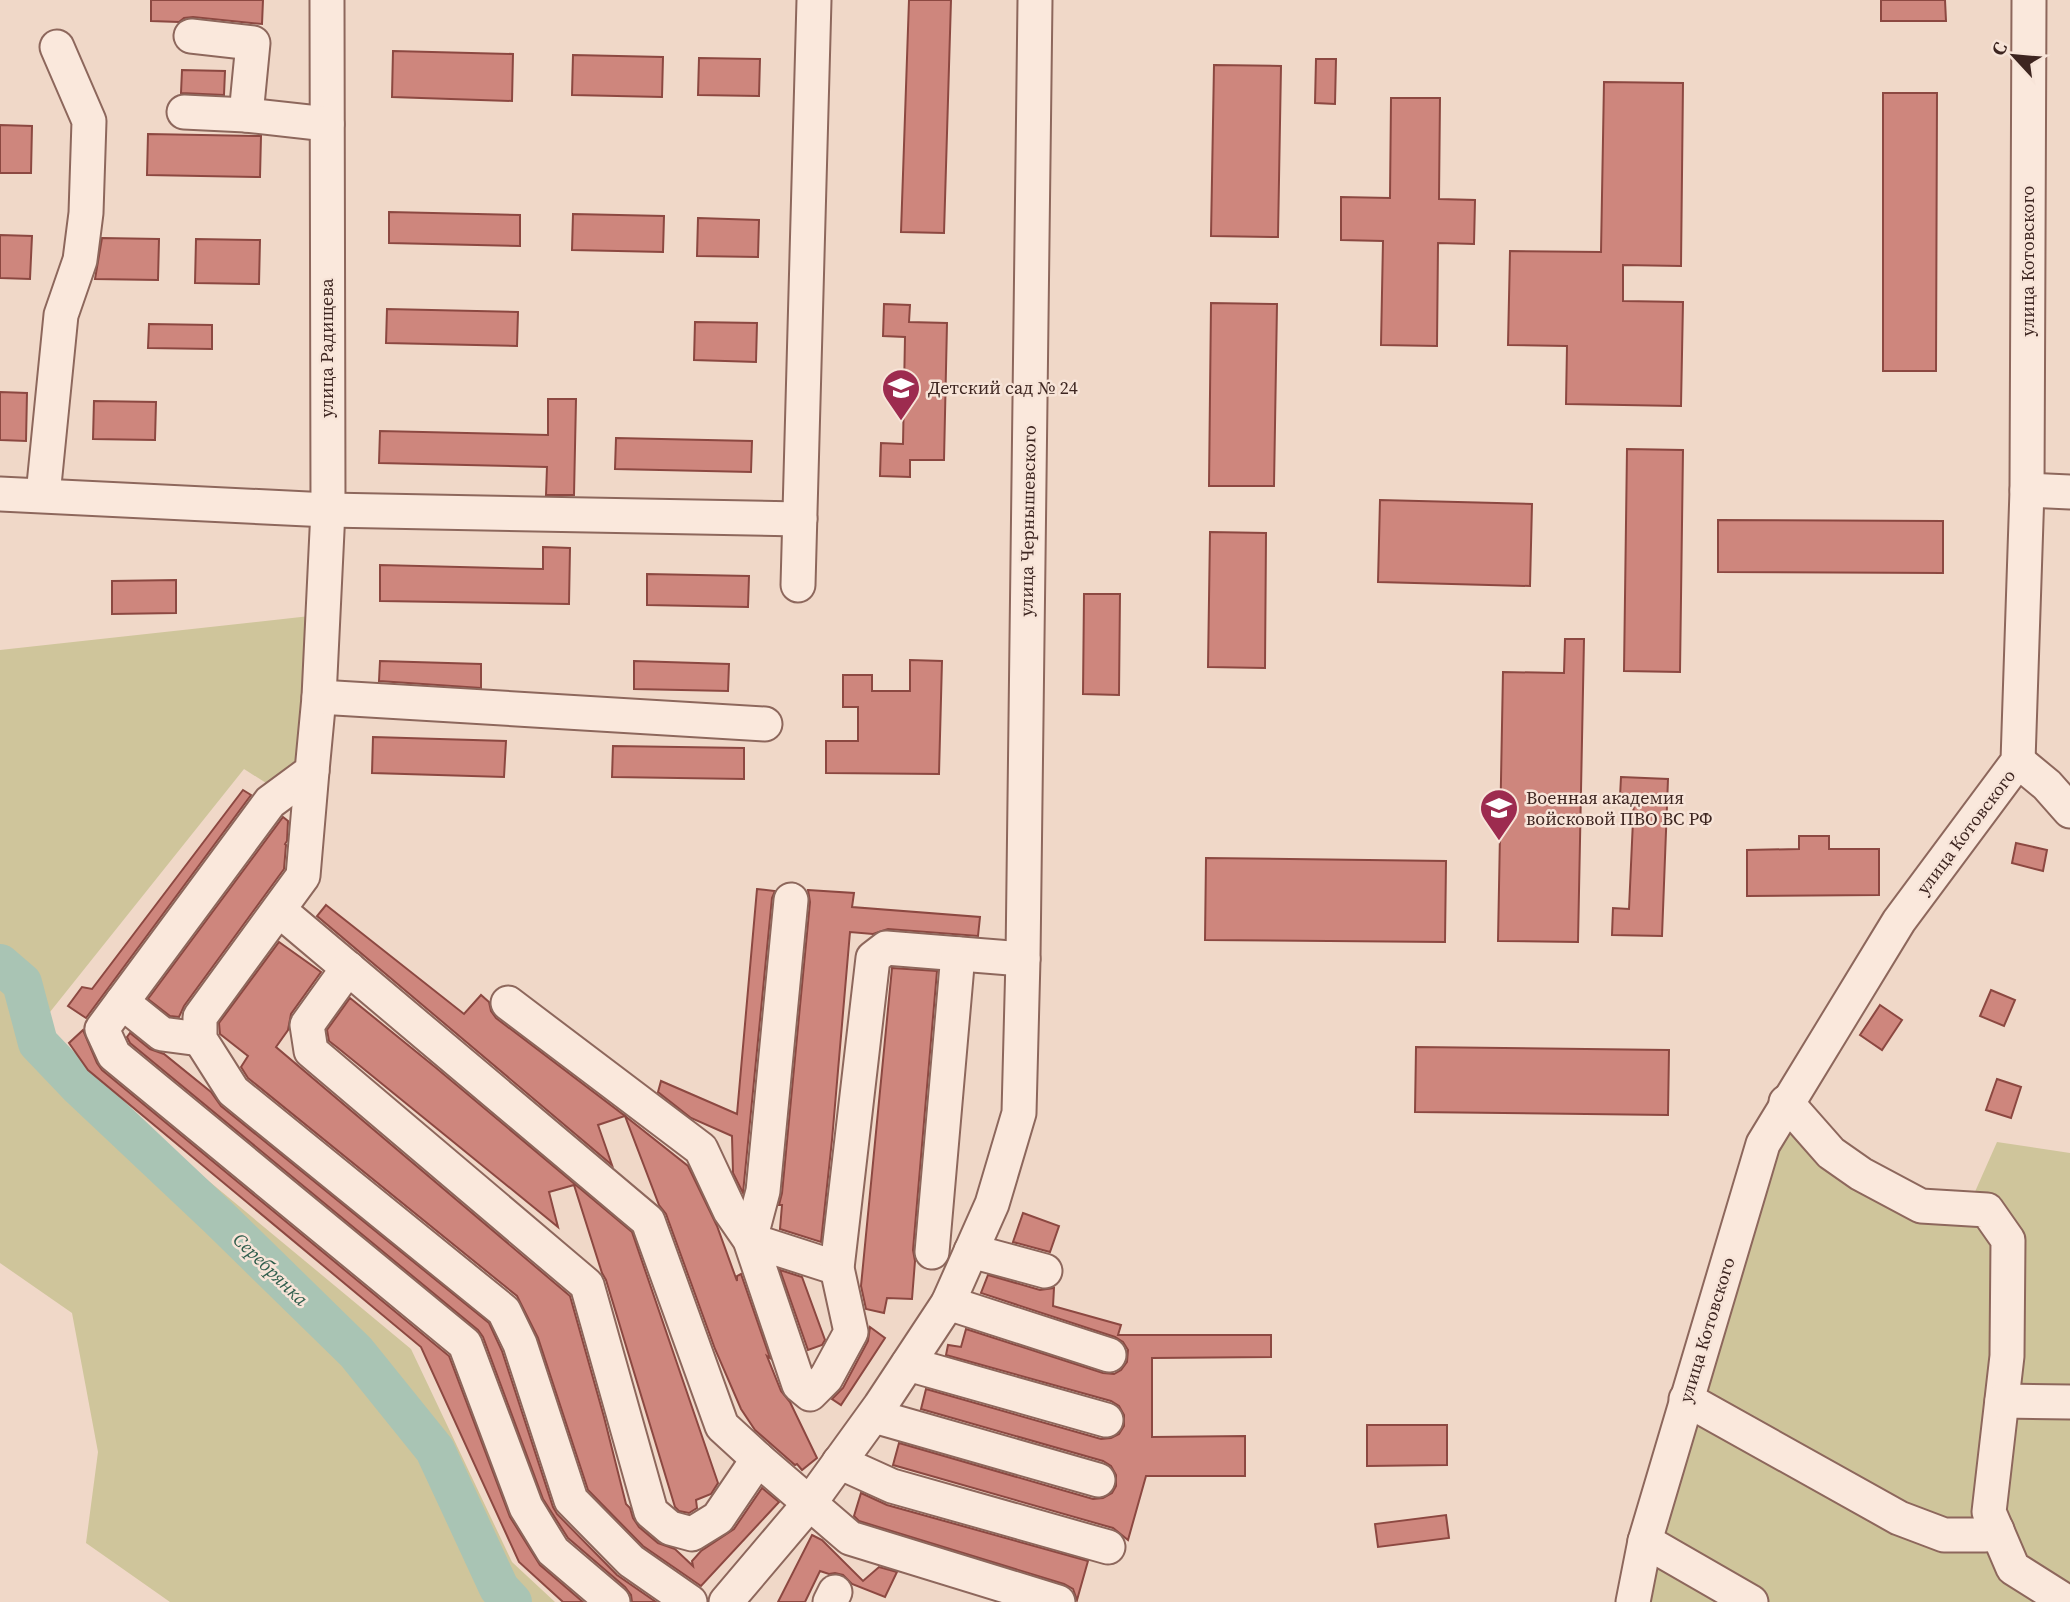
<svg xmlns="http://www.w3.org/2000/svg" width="2070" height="1602" font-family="'Source Serif 4',serif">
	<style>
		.green { fill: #cfc59b }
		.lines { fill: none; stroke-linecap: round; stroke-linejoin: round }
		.river { stroke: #a9c4b4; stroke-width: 40 }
		.building { fill: #ce867d; stroke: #8c4841; stroke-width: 2 }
		.minor-casing { stroke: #8d675c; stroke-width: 37 }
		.minor { stroke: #fae8dc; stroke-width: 33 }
		.labels { text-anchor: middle; stroke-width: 5; stroke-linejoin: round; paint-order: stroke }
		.street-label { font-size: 18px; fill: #3d2520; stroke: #f7e4d8 }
		.poi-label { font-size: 18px; fill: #3d2520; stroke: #f7e4d8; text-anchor: start }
		.water-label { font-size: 19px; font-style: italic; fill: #2f5d4c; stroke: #f7e4d8 }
	</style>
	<rect width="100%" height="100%" fill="#f0d8c8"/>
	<!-- green -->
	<g class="green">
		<path d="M310,616L299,760L277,790L244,769L46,1017L69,1065L411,1349L512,1562L555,1602H170L86,1543L98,1452L72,1313L0,1263V650Z"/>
		<path d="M1806,1096L1831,1138L1916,1192L1974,1194L1997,1142L2070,1153V1602H1647L1668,1492L1770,1146Z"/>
	</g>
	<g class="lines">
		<!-- river -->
		<path class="river" d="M0,964L22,983L38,1043L79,1086L219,1218L356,1352L435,1450L499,1588L512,1602"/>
	</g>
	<!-- building -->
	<g class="building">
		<path d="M151,0H263L262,24L193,17L184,18L179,22L151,21Z"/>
		<path d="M909,0H951L944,233L901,232Z"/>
		<path d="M1881,0H1945L1946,21H1881Z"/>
		<path d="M393,51L513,54L512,101L392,97Z"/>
		<path d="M573,55L663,57L662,97L572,95Z"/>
		<path d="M699,58L760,59L759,96L698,95Z"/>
		<path d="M1316,59H1336L1335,104L1315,103Z"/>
		<path d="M1214,65L1281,66L1278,237L1211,236Z"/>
		<path d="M182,70L225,71L224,95L181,93Z"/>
		<path d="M1604,82L1683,83L1681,266L1623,265V301L1683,302L1681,406L1566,404L1567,346L1508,345L1510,251L1601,252Z"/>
		<path d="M1883,93H1937L1936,371H1883Z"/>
		<path d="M1391,98H1440L1439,199L1475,200L1474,244L1438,243L1437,346L1381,345L1383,241L1341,240V197L1390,198Z"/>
		<path d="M0,125L32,126L31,173H0Z"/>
		<path d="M148,134L261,136L260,177L147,175Z"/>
		<path d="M389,212L520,215V246L389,243Z"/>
		<path d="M573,214L664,216L663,252L572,250Z"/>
		<path d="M698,218L759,220L758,257L697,256Z"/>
		<path d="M0,235L32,236L30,279L0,278Z"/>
		<path d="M102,238L159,239L158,280L95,279Z"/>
		<path d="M196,239L260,240L259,284L195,283Z"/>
		<path d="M1211,303L1277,304L1274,486H1209Z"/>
		<path d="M884,304L910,305L909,322L947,323L944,460H910V477L880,476L881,443L903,444L905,337L883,336Z"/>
		<path d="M387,309L518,312L517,346L386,343Z"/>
		<path d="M695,322L757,323L756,362L694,360Z"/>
		<path d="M149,324L212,325V349L148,348Z"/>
		<path d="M0,392L27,393L26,441L0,440Z"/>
		<path d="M548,399H576L574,495H546L547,467L379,463L380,431L548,435Z"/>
		<path d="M94,401L156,402L155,440L93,439Z"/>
		<path d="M616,438L752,441L751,472L615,469Z"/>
		<path d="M1627,449L1683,450L1680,672L1624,671Z"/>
		<path d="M1380,500L1532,504L1530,586L1378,582Z"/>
		<path d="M1718,520L1943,521V573L1718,572Z"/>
		<path d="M1210,532L1266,533L1265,668L1208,667Z"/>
		<path d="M543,547L570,548L569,604L380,601V565L543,569Z"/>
		<path d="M647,574L749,576L748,607L647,605Z"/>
		<path d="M176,580V613L112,614V581Z"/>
		<path d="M1084,594H1120L1119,695L1083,694Z"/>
		<path d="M1565,639H1584L1578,942L1498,941L1503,672L1564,673Z"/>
		<path d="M910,660L942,661L939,774L826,773V741H858V707H843V675H872V691H910Z"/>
		<path d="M380,661L481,664V688L379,681Z"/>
		<path d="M634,661L729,664L728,691L634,689Z"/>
		<path d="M373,737L506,741L504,777L372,773Z"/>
		<path d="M613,746L744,748V779L612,777Z"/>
		<path d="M1621,777L1668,779L1662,936L1612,935L1613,908L1629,909L1634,798L1620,797Z"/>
		<path d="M243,790L251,795L86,1018L68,1006L82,987L92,989Z"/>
		<path d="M283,817L288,821L287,841L285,844L286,845L284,869L184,1006L179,1017L170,1016L148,999Z"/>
		<path d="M1799,836H1829V849H1879V895L1747,896V850L1799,849Z"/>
		<path d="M2016,843L2047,850L2043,871L2012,863Z"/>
		<path d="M1206,858L1446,861L1445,942L1205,940Z"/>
		<path d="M757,889L775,891L772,898L743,1193L733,1173L732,1136L691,1118L658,1092L661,1081L737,1114Z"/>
		<path d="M808,890L854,893L852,907L980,917L978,936L888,929L873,934L850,932L832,1140L821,1242L780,1229L782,1205H779L782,1193L810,902Z"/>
		<path d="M326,905L464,1014L481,995L489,1002L491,1011L496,1018L625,1116L598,1125L612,1165L317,916Z"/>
		<path d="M279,942L321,972L291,1014L288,1030L276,1047L570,1296L604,1417L626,1504L630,1508L633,1518L639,1527L658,1543L675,1549L693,1566L692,1561L701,1551L734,1529L762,1488L779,1502L701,1586L643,1546L588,1490L538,1338L517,1296L248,1078L241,1067L248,1056L220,1034L219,1023Z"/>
		<path d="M892,968L937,971L913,1250L915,1261L912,1299L887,1298L884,1313L866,1309L861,1286Z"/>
		<path d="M1991,990L2015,1000L2004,1026L1980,1016Z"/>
		<path d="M350,998L435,1067L632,1232L718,1483L711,1494L696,1500L697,1508L689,1513L679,1511L675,1507L606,1280L602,1273L574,1185L549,1192L558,1227L338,1048L329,1041L327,1030Z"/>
		<path d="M1880,1005L1902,1020L1882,1050L1860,1035Z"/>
		<path d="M83,1030L97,1063L102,1070L449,1356L510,1517L540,1565L583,1602H563L519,1562L421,1347L88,1070L69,1043Z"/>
		<path d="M130,1033L150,1049L164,1054L211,1092L221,1106L489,1323L502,1351L553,1507L557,1514L617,1575L656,1602H632L631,1595L625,1587L568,1538L543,1499L483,1337L478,1330L130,1043L127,1037Z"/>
		<path d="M1416,1047L1669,1050L1668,1115L1415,1112Z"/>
		<path d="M1997,1079L2021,1087L2011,1118L1986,1110Z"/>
		<path d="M625,1116L688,1166L717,1226L737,1281V1276L741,1274L770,1358L767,1356L781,1391L790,1402L817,1458L802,1470L797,1464L795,1465L755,1430L741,1409L715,1349L666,1214L659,1205Z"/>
		<path d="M1023,1213L1059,1226L1050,1252L1013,1242Z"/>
		<path d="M780,1270L802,1277L825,1340L822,1345L808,1350Z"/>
		<path d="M988,1275L1040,1290L1054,1288L1053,1306L1121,1325L1118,1335H1271V1357L1152,1358V1437L1245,1436V1476H1146L1128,1540L1113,1528L893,1465L899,1443L1093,1499L1103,1498L1112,1493L1116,1486V1475L1111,1466L1103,1461L921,1409L926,1389L1101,1439L1111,1438L1119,1434L1124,1426V1415L1119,1406L1111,1401L946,1355L948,1345L961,1347L966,1329L1103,1373L1114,1374L1121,1370L1127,1362L1128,1350L1123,1342L1115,1337L981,1293Z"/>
		<path d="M870,1327L885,1338L841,1405L832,1399L843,1388L868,1341Z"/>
		<path d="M1367,1425H1447V1465L1367,1466Z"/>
		<path d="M861,1493L887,1505L1088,1561L1077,1600L1073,1589L1064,1584L859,1521L854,1516Z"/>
		<path d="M1446,1515L1449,1538L1378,1547L1375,1524Z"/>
		<path d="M812,1535L822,1540L863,1581L879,1567L897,1572L885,1597L852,1584L843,1575L835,1573L829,1574L820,1571L805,1602H778Z"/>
	</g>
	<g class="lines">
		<defs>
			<g id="minor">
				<path d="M327,0L328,510L319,697L312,771L270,802L102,1029L114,1055L465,1344L526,1507L553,1551L613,1602"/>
				<path d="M191,36L253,43L246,115"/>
				<path d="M184,112L246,115L327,124"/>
				<path d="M2027,490L2070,492"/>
				<path d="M0,494L328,510L800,519"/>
				<path d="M43,495L61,315L80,260L86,213L89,121L57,47"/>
				<path d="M798,585L814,0"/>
				<path d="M319,697L765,724"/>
				<path d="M2018,761L2047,785L2070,811"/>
				<path d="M312,771L303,876L200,1017V1039L233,1091L504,1311L520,1344L571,1500L631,1561L690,1602"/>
				<path d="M791,900L763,1191L750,1240L837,1268"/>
				<path d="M279,910L648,1221L722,1426L758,1459L850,1538L1058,1602"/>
				<path d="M348,968L307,1025L311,1051L587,1285L651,1512L670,1528L692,1534L718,1518L758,1459"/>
				<path d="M122,1002L162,1034L200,1039"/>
				<path d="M508,1003L701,1149L730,1211L750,1240L799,1385L810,1394L826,1378L851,1332L837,1268L873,958L886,948L1023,959"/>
				<path d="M1786,1102L1831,1153L1861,1174L1921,1206L1987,1210L2008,1240L2007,1356L1989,1512L2013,1568L2067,1602"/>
				<path d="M971,1251L1045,1271"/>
				<path d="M932,1252L958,954"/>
				<path d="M948,1303L1109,1355"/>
				<path d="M908,1364L1106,1420"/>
				<path d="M1686,1399L1899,1518L1944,1535H1985L1997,1530"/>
				<path d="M2002,1401L2070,1402"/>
				<path d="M874,1416L1098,1480"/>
				<path d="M839,1462L892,1486L1108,1547"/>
				<path d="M1645,1541L1751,1602"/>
				<path d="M726,1602L809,1504L880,1406L948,1303L992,1204L1019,1113L1023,959L1035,0"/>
				<path d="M830,1602L835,1592"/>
				<path d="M1633,1602L1645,1541L1763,1144L1899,921L2018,761L2027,490L2029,0"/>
			</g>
		</defs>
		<!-- minor casing -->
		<use href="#minor" class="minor-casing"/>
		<!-- minor -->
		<use href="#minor" class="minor"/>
	</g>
	<!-- icons -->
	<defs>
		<symbol id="school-pin" viewBox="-11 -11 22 30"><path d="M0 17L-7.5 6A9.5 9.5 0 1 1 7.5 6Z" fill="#9d2b4f" stroke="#f7e4d8"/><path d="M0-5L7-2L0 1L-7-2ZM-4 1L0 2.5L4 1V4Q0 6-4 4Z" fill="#fff"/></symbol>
		<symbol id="university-pin" viewBox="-11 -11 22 30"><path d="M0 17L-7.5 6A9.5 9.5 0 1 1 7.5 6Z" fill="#9d2b4f" stroke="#f7e4d8"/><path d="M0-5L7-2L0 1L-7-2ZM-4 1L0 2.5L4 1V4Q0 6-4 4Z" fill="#fff"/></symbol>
	</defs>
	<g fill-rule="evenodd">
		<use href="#school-pin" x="879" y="366" width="44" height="60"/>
		<use href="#university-pin" x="1477" y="786" width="44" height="60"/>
	</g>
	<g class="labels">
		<!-- street labels -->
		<g class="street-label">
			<text transform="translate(2028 261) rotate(-90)" y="6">улица Котовского</text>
			<text transform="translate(327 348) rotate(-90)" y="6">улица Радищева</text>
			<text transform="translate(1028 521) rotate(-89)" y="6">улица Чернышевского</text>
			<text transform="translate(1966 832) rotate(-53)" y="6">улица Котовского</text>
			<text transform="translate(1707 1330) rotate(-73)" y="6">улица Котовского</text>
		</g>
		<!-- poi labels -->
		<g class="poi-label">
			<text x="928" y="394">Детский сад № 24</text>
			<text x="1526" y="804">Военная академия<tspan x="1526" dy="21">войсковой ПВО ВС РФ</tspan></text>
		</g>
		<!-- water labels -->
		<g class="water-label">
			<text transform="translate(271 1269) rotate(44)" y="7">Серебрянка</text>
		</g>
	</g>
	<!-- north arrow -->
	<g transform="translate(2014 56) rotate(296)" stroke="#f7e4d8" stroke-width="5" paint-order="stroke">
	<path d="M0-5L12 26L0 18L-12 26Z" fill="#3d2520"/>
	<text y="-10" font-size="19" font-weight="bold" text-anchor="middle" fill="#3d2520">С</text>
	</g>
</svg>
